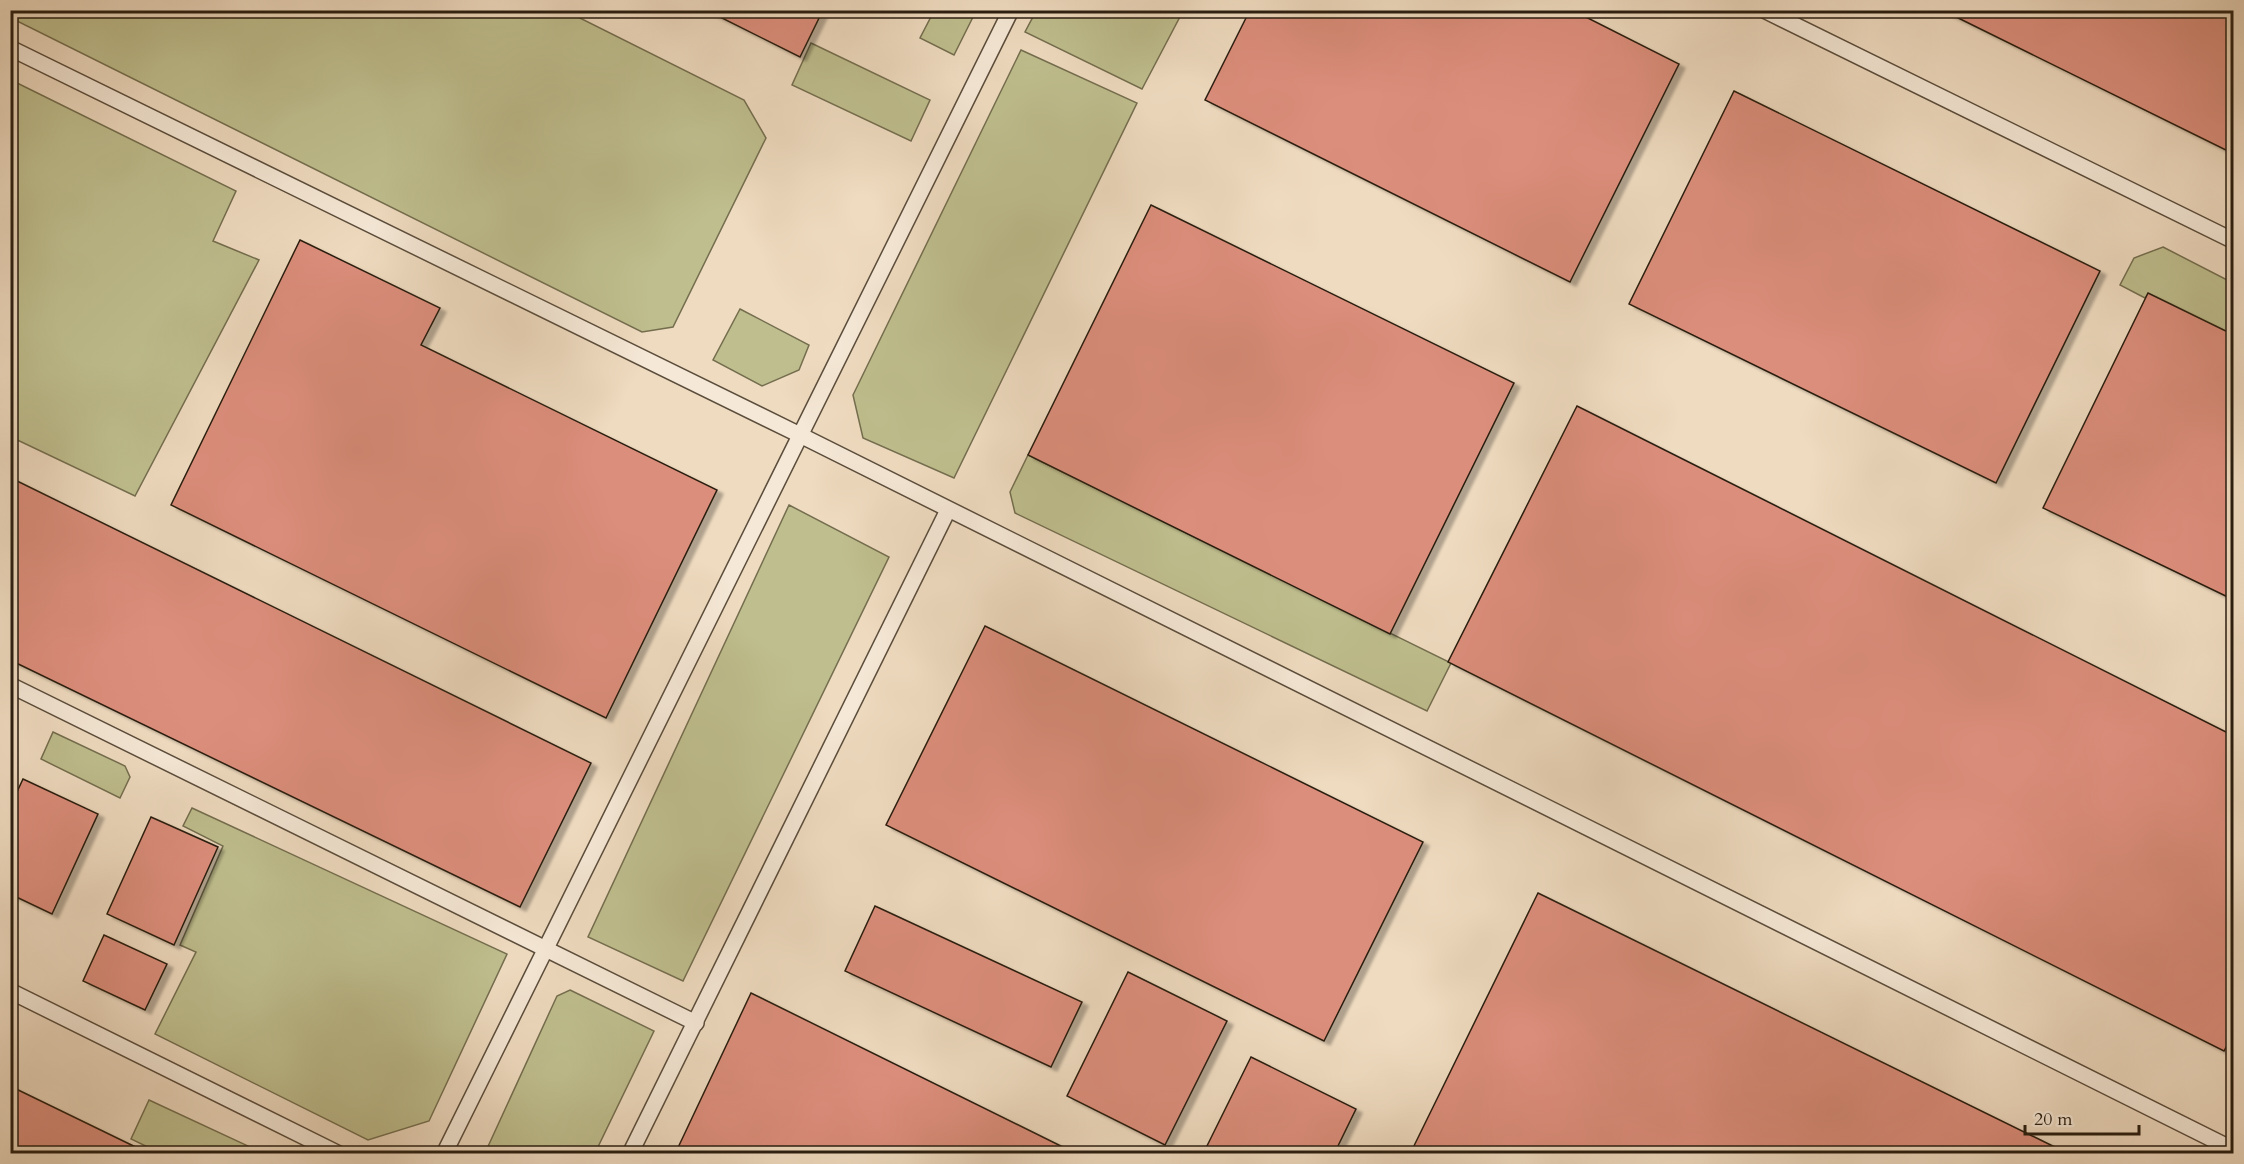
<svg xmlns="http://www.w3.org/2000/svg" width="2244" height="1164" font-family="Cardo,serif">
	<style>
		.green { fill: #bfbe8e; stroke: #746e4f; stroke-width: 1.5 }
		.building { fill: #dc8e7c; stroke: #2a1e10; stroke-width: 1.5; filter: url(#shadow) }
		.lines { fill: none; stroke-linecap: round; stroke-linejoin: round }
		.lane-casing { stroke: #5b4d3c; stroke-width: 18 }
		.lane { stroke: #f5e8d6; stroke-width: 15 }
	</style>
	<defs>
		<filter id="shadow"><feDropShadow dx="6" dy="4" stdDeviation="1.5" flood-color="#0004"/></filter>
	</defs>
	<rect width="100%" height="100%" fill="#efdbc0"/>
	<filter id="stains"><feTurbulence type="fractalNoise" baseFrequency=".00333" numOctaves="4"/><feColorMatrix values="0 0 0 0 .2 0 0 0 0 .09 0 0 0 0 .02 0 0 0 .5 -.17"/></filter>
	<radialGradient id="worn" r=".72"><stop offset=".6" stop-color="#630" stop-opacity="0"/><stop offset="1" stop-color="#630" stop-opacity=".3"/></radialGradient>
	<!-- green -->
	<g class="green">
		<path d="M10,11H566L744,100L766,138L673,327L642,332L11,18Z"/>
		<path d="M934,11H976L954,55L920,38Z"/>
		<path d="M1036,11V10L1183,11L1142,89L1025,32Z"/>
		<path d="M811,43L930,100L911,141L792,85Z"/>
		<path d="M1021,50L1137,103L954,478L863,438L853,395Z"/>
		<path d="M11,80L236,191L213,241L259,260L135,496L11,437Z"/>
		<path d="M2163,247L2233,283V335L2148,294L2145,298L2120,285L2134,258Z"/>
		<path d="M740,309L809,345L799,370L762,386L713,360Z"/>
		<path d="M1028,455L1451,663L1427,711L1015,513L1010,492Z"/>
		<path d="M789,505L889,557L683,981L588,937Z"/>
		<path d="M53,732L125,766L130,777L120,798L41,759Z"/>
		<path d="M192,808L507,954L429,1121L368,1140L155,1034L196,952L180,945L223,846L183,826Z"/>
		<path d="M570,990L654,1031L595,1153H485L557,996Z"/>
		<path d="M149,1100L263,1153H160L131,1139Z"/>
	</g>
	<!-- building -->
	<g class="building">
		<path d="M706,10H823L800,57Z"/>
		<path d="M1250,10H1572L1679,64L1570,282L1205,100Z"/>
		<path d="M1942,10H2234V154Z"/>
		<path d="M1734,91L2100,271L1996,483L1629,304Z"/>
		<path d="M1151,205L1514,383L1390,634L1028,455Z"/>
		<path d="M300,240L440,308L421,345L717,490L606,718L171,505Z"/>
		<path d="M2148,293L2234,335V600L2043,508Z"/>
		<path d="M1577,406L2234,736V1033L2224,1051L1448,662Z"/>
		<path d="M11,478L591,763L520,907L10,660Z"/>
		<path d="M985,626L1423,842L1324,1041L886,825Z"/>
		<path d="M23,779L98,814L52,914L10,894V807Z"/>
		<path d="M151,817L218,847L174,945L107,914Z"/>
		<path d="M1538,893L2069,1154H1410Z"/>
		<path d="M875,906L1082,1002L1051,1067L845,971Z"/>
		<path d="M104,935L167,964L145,1010L83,981Z"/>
		<path d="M1128,972L1227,1021L1165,1145L1067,1096Z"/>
		<path d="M751,993L1077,1154H675Z"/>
		<path d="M1251,1057L1356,1109L1334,1154H1203Z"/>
		<path d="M10,1086L150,1154H10Z"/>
	</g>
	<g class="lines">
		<defs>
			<g id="lane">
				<path d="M1764,10L2234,241"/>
				<path d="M10,48L800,435L2234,1150"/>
				<path d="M10,685L696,1023"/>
				<path d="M10,991L339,1154"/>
				<path d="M444,1154L1011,10"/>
				<path d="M630,1154L948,510"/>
			</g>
		</defs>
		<!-- lane casing -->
		<use href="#lane" class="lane-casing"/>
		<!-- lane -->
		<use href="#lane" class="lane"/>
	</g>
	<!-- margin -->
	<rect width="2244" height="1164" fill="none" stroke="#efdbc0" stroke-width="36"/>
	<rect x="12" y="12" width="2220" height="1140" fill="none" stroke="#2a1e10" stroke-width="3"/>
	<rect x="18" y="18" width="2208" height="1128" fill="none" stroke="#2a1e10" stroke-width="1.5"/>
	<!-- scale -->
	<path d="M2025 1125v9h114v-9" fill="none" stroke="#2a1e10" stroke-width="3"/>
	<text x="2034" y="1125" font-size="18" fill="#2a1e10" stroke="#f5e8d6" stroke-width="4.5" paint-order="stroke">20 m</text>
	<rect width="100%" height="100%" filter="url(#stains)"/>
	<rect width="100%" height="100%" fill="url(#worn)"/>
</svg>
